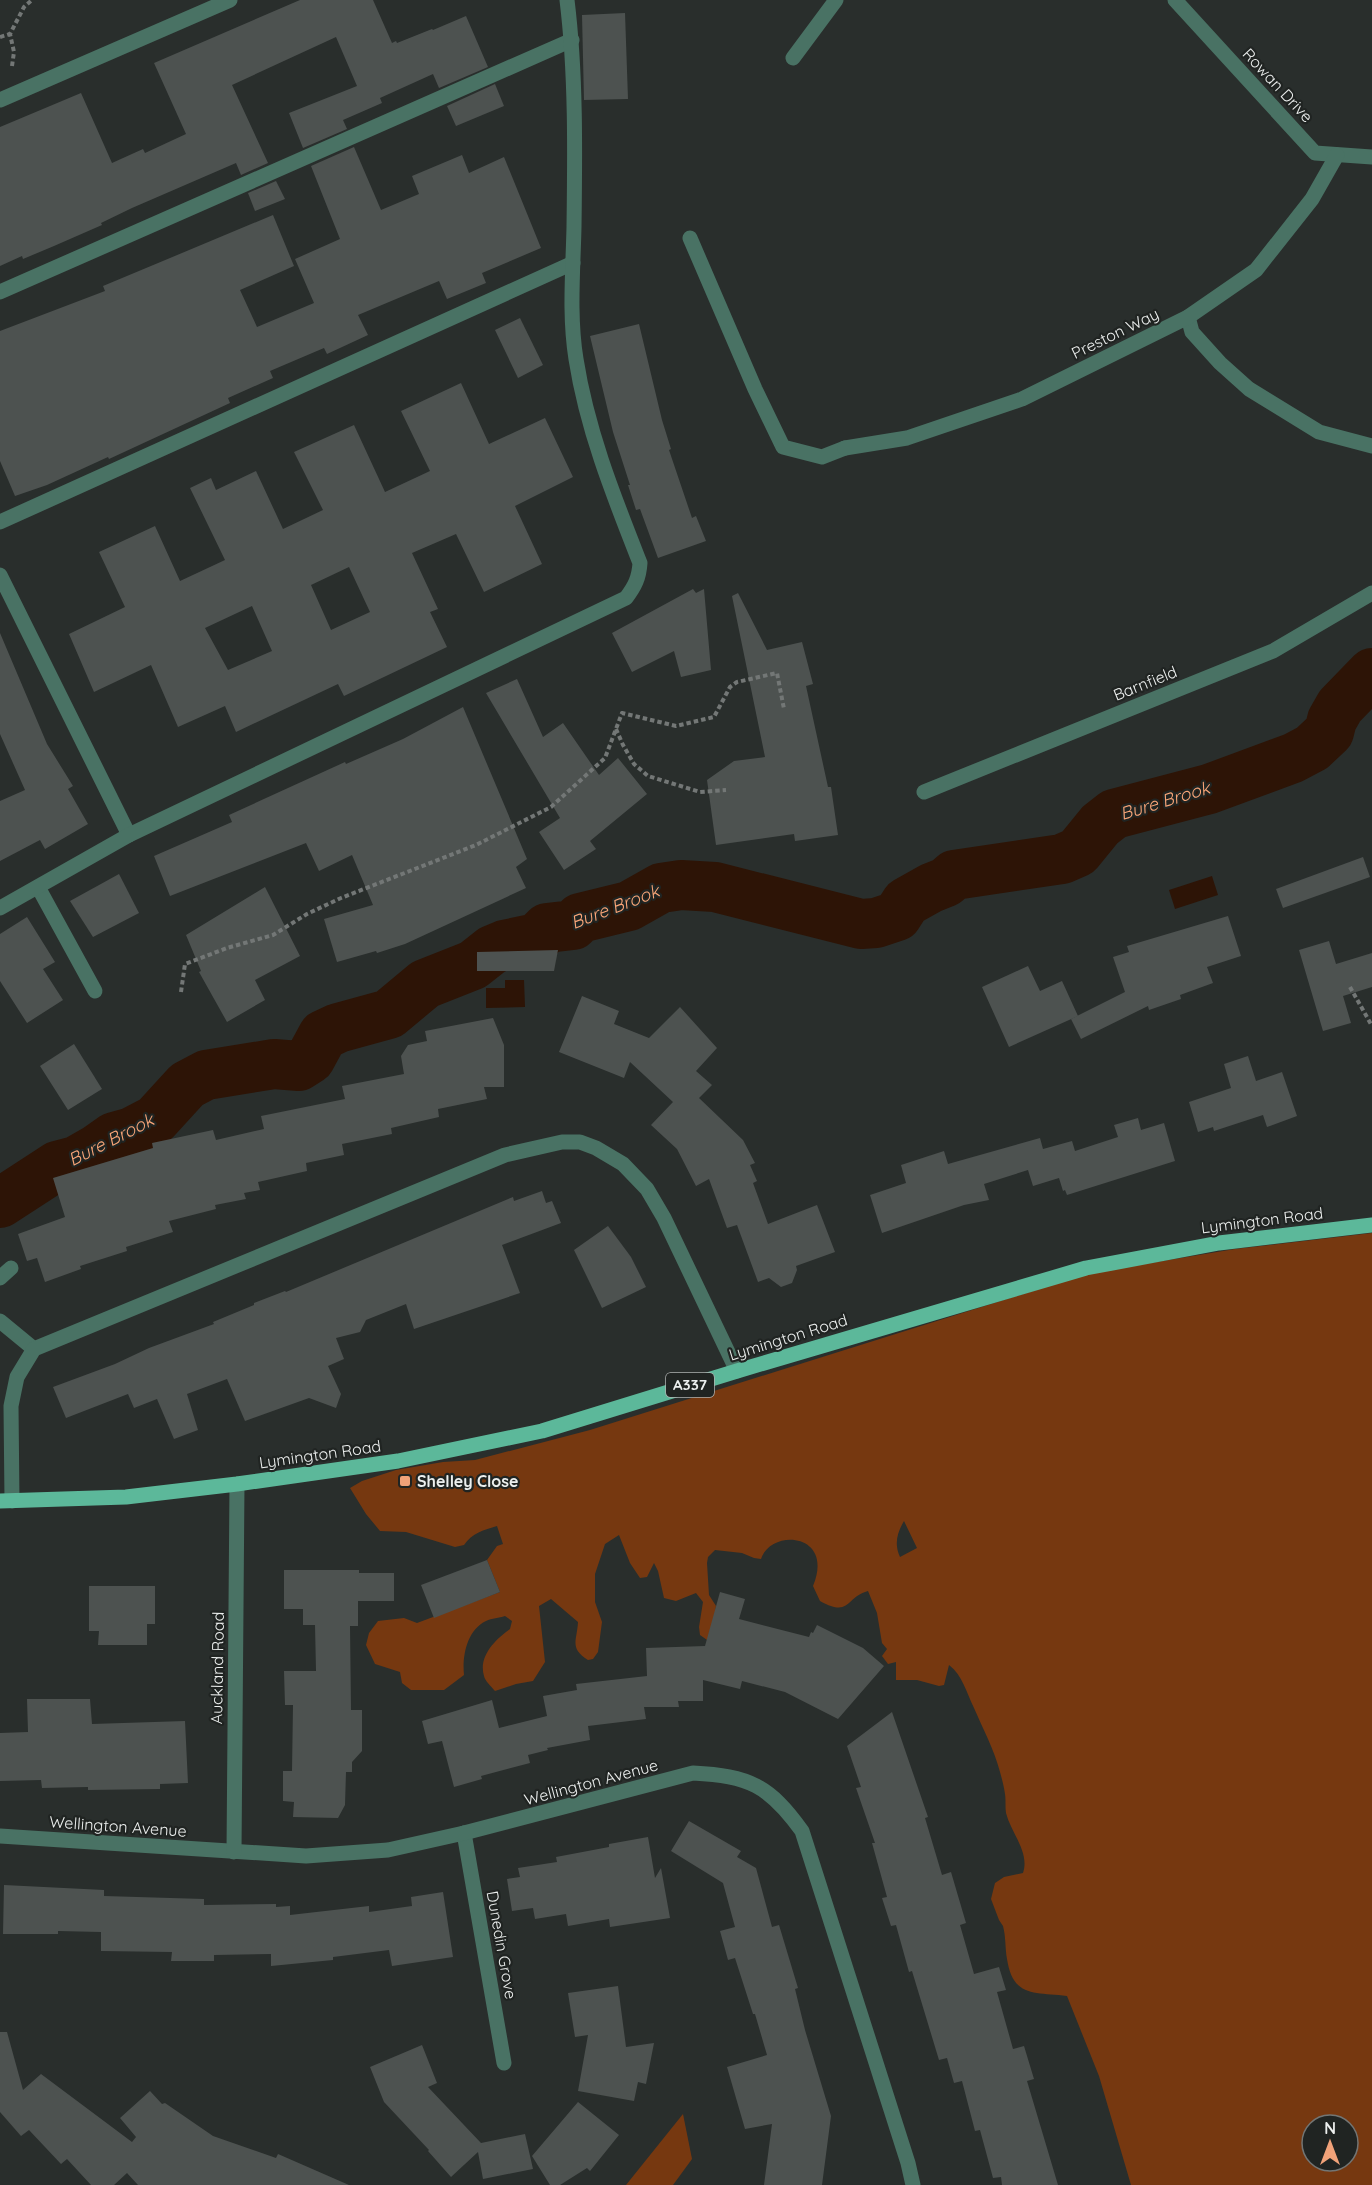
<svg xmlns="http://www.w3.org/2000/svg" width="1372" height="2185" font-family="Quicksand,sans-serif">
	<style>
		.green { fill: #763810; fill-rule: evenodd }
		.water { fill: #2d1406 }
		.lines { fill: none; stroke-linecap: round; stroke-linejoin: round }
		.river { stroke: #2d1406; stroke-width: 50 }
		.building { fill: #4d5250; fill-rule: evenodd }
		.path { stroke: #737776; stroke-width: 4; stroke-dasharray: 4.5 3; stroke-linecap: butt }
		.service { stroke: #497264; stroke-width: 15 }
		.minor { stroke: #497264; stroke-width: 15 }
		.primary { stroke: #5cb89a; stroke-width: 15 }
		.poi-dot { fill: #f0a279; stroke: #202422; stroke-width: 2 }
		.labels { text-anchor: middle; stroke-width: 4.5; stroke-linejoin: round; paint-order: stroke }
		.shield { fill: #202422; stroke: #afb2b1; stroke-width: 1.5 }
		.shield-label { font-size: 15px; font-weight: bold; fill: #ecefee }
		.street-label { font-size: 16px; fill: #ecefee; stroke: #202422 }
		.poi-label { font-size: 16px; font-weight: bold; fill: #ecefee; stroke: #202422; text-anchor: start }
		.water-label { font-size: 18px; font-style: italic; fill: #fba779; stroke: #202422 }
	</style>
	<rect width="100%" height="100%" fill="#292e2c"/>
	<!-- green -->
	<g class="green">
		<path d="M1372,1233V2185H1131L1099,2076L1067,1996C1035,1992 1013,1998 1007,1959C1005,1948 1006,1937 1003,1926L999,1920L991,1899L995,1883L1004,1877L1023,1873C1030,1852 1011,1833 1006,1813C1005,1807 1006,1801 1005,1794C1004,1787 1002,1779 1000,1772C994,1749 983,1729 974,1708C966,1692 963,1676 949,1665L944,1685L939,1686L917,1680H896V1662L888,1664L882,1656L887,1649L882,1643L877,1613L868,1591C845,1597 851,1618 820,1601L813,1586C835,1533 771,1528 761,1559L754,1558L742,1553L715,1550L708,1557L707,1563L709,1595L716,1606L710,1642L700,1635L699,1627L703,1602L696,1593L676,1601L664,1598L658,1571L654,1563L647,1577L640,1578L630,1563L619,1535L605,1544L595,1574V1602L602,1622L598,1652L593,1659L588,1660C569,1648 577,1641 578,1622L551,1599L539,1606L545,1662L533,1681L516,1684L495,1691C491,1686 485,1681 484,1676C478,1656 496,1639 510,1629L512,1621L505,1616C499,1618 492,1618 486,1621C467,1630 462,1656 464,1675L444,1690H411L402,1683L400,1672L375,1664L366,1645L369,1633L378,1621L404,1618L417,1623L500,1592L487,1560L497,1546L503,1544L497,1526C484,1530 472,1533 464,1545L455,1547L406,1532L380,1531L366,1514L350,1488L362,1481L396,1470L443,1462L475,1460L590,1430L1090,1273L1235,1249ZM904,1521L917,1548L900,1557C894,1544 897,1533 904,1521ZM1312,2125H1348V2161H1312Z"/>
		<path d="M683,2114L692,2159L673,2185H626Z"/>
	</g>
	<!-- water -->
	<g class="water">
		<path d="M1212,876L1218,895L1175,909L1169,890Z"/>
		<path d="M505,980H524L525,1007L486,1008V988H505Z"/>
	</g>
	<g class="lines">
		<!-- river -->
		<path class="river" d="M0,1203L57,1166L76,1161L97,1149L114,1137L132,1132L155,1120L187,1085L206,1075L274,1064L299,1066L310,1059L323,1035L338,1028L389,1014L425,984L473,965L492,950L504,945L537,938L547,928L573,925L580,918L629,906L661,888L681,885L715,887L861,924L876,923L897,916L906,902L931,888L946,882L954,875L1062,859L1078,852L1100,825L1114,814L1209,789L1293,758L1312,748L1329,732L1332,720L1340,706L1372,673"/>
	</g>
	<!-- building -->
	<g class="building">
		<path d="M300,0H373L392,43L396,41L397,43L432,29L433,30L466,16L488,67L439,88L433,74L380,98L382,103L343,120L347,129L303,148L289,113L357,86L336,37L232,85L268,163L241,175L236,163L132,208L101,223L102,225L54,246L23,259L22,256L0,266V127L81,93L112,163L143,149L145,153L186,134L154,63Z"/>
		<path d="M625,13L628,99L584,100L582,15Z"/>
		<path d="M495,84L504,106L456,126L447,106Z"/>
		<path d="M354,147L381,210L419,194L412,176L462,155L469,173L504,157L541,248L482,273L486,283L447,299L439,281L358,315L368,335L327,354L324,348L270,371L273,378L228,398L230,403L109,459L108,457L47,485L15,496L0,461V331L105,291L103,286L273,215L294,266L240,290L257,327L314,303L295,259L340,239L311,166Z"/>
		<path d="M276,181L285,199L255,211L248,193Z"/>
		<path d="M520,318L543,365L518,378L495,330Z"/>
		<path d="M639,324L662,420L671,449L669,450L692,518L696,516L706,541L658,558L640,509L636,510L628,485H630L613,432L590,336Z"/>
		<path d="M461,383L489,444L545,418L573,477L515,506L542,564L484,592L456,534L412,553L438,609L430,612L447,647L344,696L338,684L236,732L225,706L178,727L151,665L94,692L69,634L125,607L99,552L155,526L180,581L225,560L190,488L211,478L216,490L256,471L283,529L323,510L294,452L354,425L385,492L430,471L401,411ZM349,567L370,612L331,630L311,585ZM252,606L272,651L228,670L205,628Z"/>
		<path d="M693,589L696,593L704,589L711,670L681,677L674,651L632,672L612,633Z"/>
		<path d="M738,593L767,650L802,642L813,684L806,686L828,787H831L838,835L795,841L794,834L716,845L707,780L734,761L765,757L732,596Z"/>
		<path d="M0,633L47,744L73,786L68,789L88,824L45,849L40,840L0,861V801L25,790L0,734Z"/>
		<path d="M517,679L543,737L563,723L599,775L618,758L647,794L590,841L596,849L564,870L539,832L560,818L486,693Z"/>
		<path d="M463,707L527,859L516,867L526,888L405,944L377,953L376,951L337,962L324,919L373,905L352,855L319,871L306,843L170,896L154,856L232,822L229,815L345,762L346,764L403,739Z"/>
		<path d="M1363,857L1370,877L1283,908L1276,889Z"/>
		<path d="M119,874L139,913L93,937L70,901Z"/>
		<path d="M265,887L300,956L255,980L265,1000L227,1022L199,972L201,971L186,935Z"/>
		<path d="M1228,916L1241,956L1207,967L1213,983L1180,995L1181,999L1149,1010L1148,1006L1081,1039L1071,1019L1125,992L1113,957L1129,952L1127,946Z"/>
		<path d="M27,917L55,962L43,969L63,1000L27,1023L0,981V934Z"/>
		<path d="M1329,941L1336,964L1372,953V987L1343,996L1351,1023L1323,1031L1299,950Z"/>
		<path d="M558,950L554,971H477V952Z"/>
		<path d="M1028,966L1040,991L1062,981L1078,1016L1009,1047L982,987Z"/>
		<path d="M582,996L619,1011L614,1024L649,1038L680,1007L717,1048L696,1071L712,1085L699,1098L743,1140L755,1163L750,1165L757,1181L753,1183L768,1224L817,1205L835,1252L796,1266L797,1270L792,1283L781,1287L769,1278L758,1282L737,1225L727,1228L709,1179L696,1186L677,1149L651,1125L673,1102L630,1062L624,1078L559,1052Z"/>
		<path d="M493,1018L504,1045V1087H484L487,1099L438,1109L439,1117L391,1128L392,1134L342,1144L344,1155L306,1163L307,1171L258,1182L260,1190L244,1193L246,1199L215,1205L216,1209L169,1221L173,1232L126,1247L127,1251L80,1266L81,1269L45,1282L37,1258L27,1261L18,1234L65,1217L53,1178L153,1148L152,1143L213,1130L216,1140L264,1129L261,1116L345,1099L342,1086L404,1074L401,1056L408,1045L427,1041L425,1031Z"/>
		<path d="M74,1044L102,1089L68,1110L40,1066Z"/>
		<path d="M1248,1056L1256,1081L1282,1072L1297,1116L1267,1127L1263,1115L1214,1131L1213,1127L1198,1132L1189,1102L1231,1088L1224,1064Z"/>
		<path d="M1138,1118L1141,1130L1164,1123L1175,1161L1067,1195L1065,1190L1063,1191L1059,1178L1033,1186L1028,1170L984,1184L989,1200L964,1205L882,1233L870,1195L906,1183L901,1165L944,1151L948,1164L1040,1138L1043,1149L1072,1141L1075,1151L1118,1137L1114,1125Z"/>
		<path d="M542,1191L546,1203L552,1201L561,1223L502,1245L520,1293L414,1329L406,1304L366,1320L360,1332L336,1338L344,1359L328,1366L341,1394L336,1408L309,1398L245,1421L227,1379L187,1394L198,1430L174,1439L157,1399L134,1408L128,1394L66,1418L53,1387L115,1364L149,1348L214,1324L213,1322L254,1305V1303L285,1291L286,1292L513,1197L514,1201Z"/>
		<path d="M608,1226L631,1257L646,1287L602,1308L574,1250Z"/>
		<path d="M487,1560L500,1592L434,1618L421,1585Z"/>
		<path d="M284,1570H359V1573H394V1601H358V1626H350L351,1710H362V1751L352,1762V1772H346L345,1805L338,1818L293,1817L294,1802L283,1801V1771H292L293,1705H285L284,1671H316L315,1625H303V1609H284Z"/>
		<path d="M89,1586H155V1624H147V1645H98L99,1631H89Z"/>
		<path d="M720,1592L745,1599L739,1619L809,1637L811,1632L813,1633L817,1625L863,1648L884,1666L838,1719L785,1692L742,1681L740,1689L703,1680V1701H678L679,1707H644L646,1719L588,1726L590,1740L547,1748L548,1750L528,1755L530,1763L481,1776L482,1779L454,1787L442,1741L428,1744L422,1721L492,1700L499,1728L547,1716L543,1696L577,1690L576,1684L647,1676L646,1648L705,1646Z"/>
		<path d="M27,1699H90L92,1724L185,1721L188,1783L160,1784V1789L88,1790V1787L42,1788L41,1780L0,1781V1733L28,1732Z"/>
		<path d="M892,1712L928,1817L925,1818L942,1875L951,1872L966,1923L960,1925L974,1974L999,1967L1006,1990L997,1992L1013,2049L1024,2046L1034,2079L1027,2081L1058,2185H1002L1001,2177L993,2178L980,2130L975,2131L962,2081L954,2083L947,2058L939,2060L912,1971L909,1972L896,1925L891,1926L882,1898L887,1897L872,1843H875L856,1788L861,1787L847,1746Z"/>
		<path d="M689,1821L741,1851L737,1857L756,1868L772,1927L779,1925L798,1988L795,1989L805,2030L831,2116L822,2185H764L772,2124L745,2129L727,2067L767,2055L755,2014H753L735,1958L728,1960L720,1931L735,1927L723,1883L671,1851Z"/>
		<path d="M648,1837L655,1878L661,1868L670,1918L610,1927L609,1919L568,1926L566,1914L535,1919L533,1908L512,1911L507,1879L520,1877L518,1868L557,1862L556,1857L609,1847V1844Z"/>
		<path d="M4,1885L104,1890V1896L204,1899V1905L276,1904V1907L290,1906V1915L369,1906V1912L412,1906L411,1897L443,1892L453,1957L392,1966L389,1950L333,1957V1960L271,1966V1954L214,1955V1961H171L172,1952L101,1951V1932L58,1931V1934H3Z"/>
		<path d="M618,1986L626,2047L654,2043L646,2084L638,2082L634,2101L578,2091L588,2035L575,2037L568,1993Z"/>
		<path d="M0,2032H7L23,2090L41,2074L132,2142L136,2137L120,2118L150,2091L162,2104L165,2103L213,2136L276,2158L278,2154L349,2185H138L127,2173L114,2185H91L67,2159L61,2164L29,2130L21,2136L0,2112Z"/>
		<path d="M422,2045L437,2083L428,2087L481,2143L525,2134L533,2169L483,2179L478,2152L451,2177L428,2151L429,2150L384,2102L370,2067Z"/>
		<path d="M578,2102L619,2135L590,2171L587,2168L560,2185H550L532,2156Z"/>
	</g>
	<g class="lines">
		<!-- path -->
		<g class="path">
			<path d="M0,37L10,34"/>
			<path d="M12,66L14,52L10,34L24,7L32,0"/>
			<path d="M616,729L623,745L634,764L648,776L700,792L726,790"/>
			<path d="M1350,987L1372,1026"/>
			<path d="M181,992L185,964L227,948L273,935L307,914L341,898L476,845L551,807L605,758L622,713L676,726L714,717L730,687L737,682L777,673L784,709"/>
		</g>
		<!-- service -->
		<g class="service">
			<path d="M0,100L230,0"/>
			<path d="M690,238L755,389L783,447L822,457L845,448"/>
			<path d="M0,292L572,40"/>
			<path d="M0,522L573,263"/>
			<path d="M0,575L129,835"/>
			<path d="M38,887L95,991"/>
			<path d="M0,908L129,835L626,598C635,586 639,578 640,563C614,497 587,430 576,359C569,316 573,271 574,227C575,153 576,73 567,0"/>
			<path d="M0,1278L11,1268"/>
			<path d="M0,1321L34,1349"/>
		</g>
		<!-- minor -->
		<g class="minor">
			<path d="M1175,0L1315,153L1372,157"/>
			<path d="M793,58L836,0"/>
			<path d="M1188,317L1192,332L1220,363L1249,389L1319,432L1372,446"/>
			<path d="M845,448L907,438L1022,399L1188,317L1256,270L1312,199L1337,155"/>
			<path d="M924,792L1273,651L1372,593"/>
			<path d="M12,1501L11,1406L17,1377L34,1349L505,1155L562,1142H580L596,1148L623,1164L647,1189L664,1218L737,1371"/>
			<path d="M464,1833L504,2063"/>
			<path d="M0,1836L306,1856L388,1850L464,1833L693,1773C749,1776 769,1785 802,1831L908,2163L913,2185"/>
			<path d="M234,1852L237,1484"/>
		</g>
		<!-- primary -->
		<path class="primary" d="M0,1501L126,1497L237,1484L398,1461L542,1431L737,1371L1086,1268L1219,1243L1372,1225"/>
	</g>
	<!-- markers -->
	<rect class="poi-dot" x="399" y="1475" width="12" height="12" rx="3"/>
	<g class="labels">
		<!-- shield labels -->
		<rect class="shield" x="666" y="1373" width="48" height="24" rx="4.5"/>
		<g class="shield-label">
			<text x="690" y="1390">A337</text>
		</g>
		<!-- street labels -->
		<g class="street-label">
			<text transform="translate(1278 85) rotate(47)" y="6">Rowan Drive</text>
			<text transform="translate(1115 333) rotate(-26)" y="6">Preston Way</text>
			<text transform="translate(1145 683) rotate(-22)" y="6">Barnfield</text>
			<text transform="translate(1262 1220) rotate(-7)" y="6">Lymington Road</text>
			<text transform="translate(788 1337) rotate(-17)" y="6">Lymington Road</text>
			<text transform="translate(320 1454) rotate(-8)" y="6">Lymington Road</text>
			<text transform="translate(217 1668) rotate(-89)" y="6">Auckland Road</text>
			<text transform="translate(591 1782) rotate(-15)" y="6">Wellington Avenue</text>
			<text transform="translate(118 1826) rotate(4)" y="6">Wellington Avenue</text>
			<text transform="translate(502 1945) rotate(80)" y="6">Dunedin Grove</text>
		</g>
		<!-- poi labels -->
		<g class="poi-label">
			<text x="417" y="1487">Shelley Close</text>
		</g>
		<!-- water labels -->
		<g class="water-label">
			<text transform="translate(1165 801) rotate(-17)" y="6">Bure Brook</text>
			<text transform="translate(615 907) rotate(-21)" y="6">Bure Brook</text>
			<text transform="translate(111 1140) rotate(-27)" y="6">Bure Brook</text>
		</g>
	</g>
	<!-- north arrow -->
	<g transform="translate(1330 2143)"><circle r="28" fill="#202422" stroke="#727574" stroke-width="1.5"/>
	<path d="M0-4.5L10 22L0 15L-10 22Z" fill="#f0a279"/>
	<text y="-9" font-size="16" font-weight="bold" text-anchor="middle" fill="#ecefee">N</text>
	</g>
</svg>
